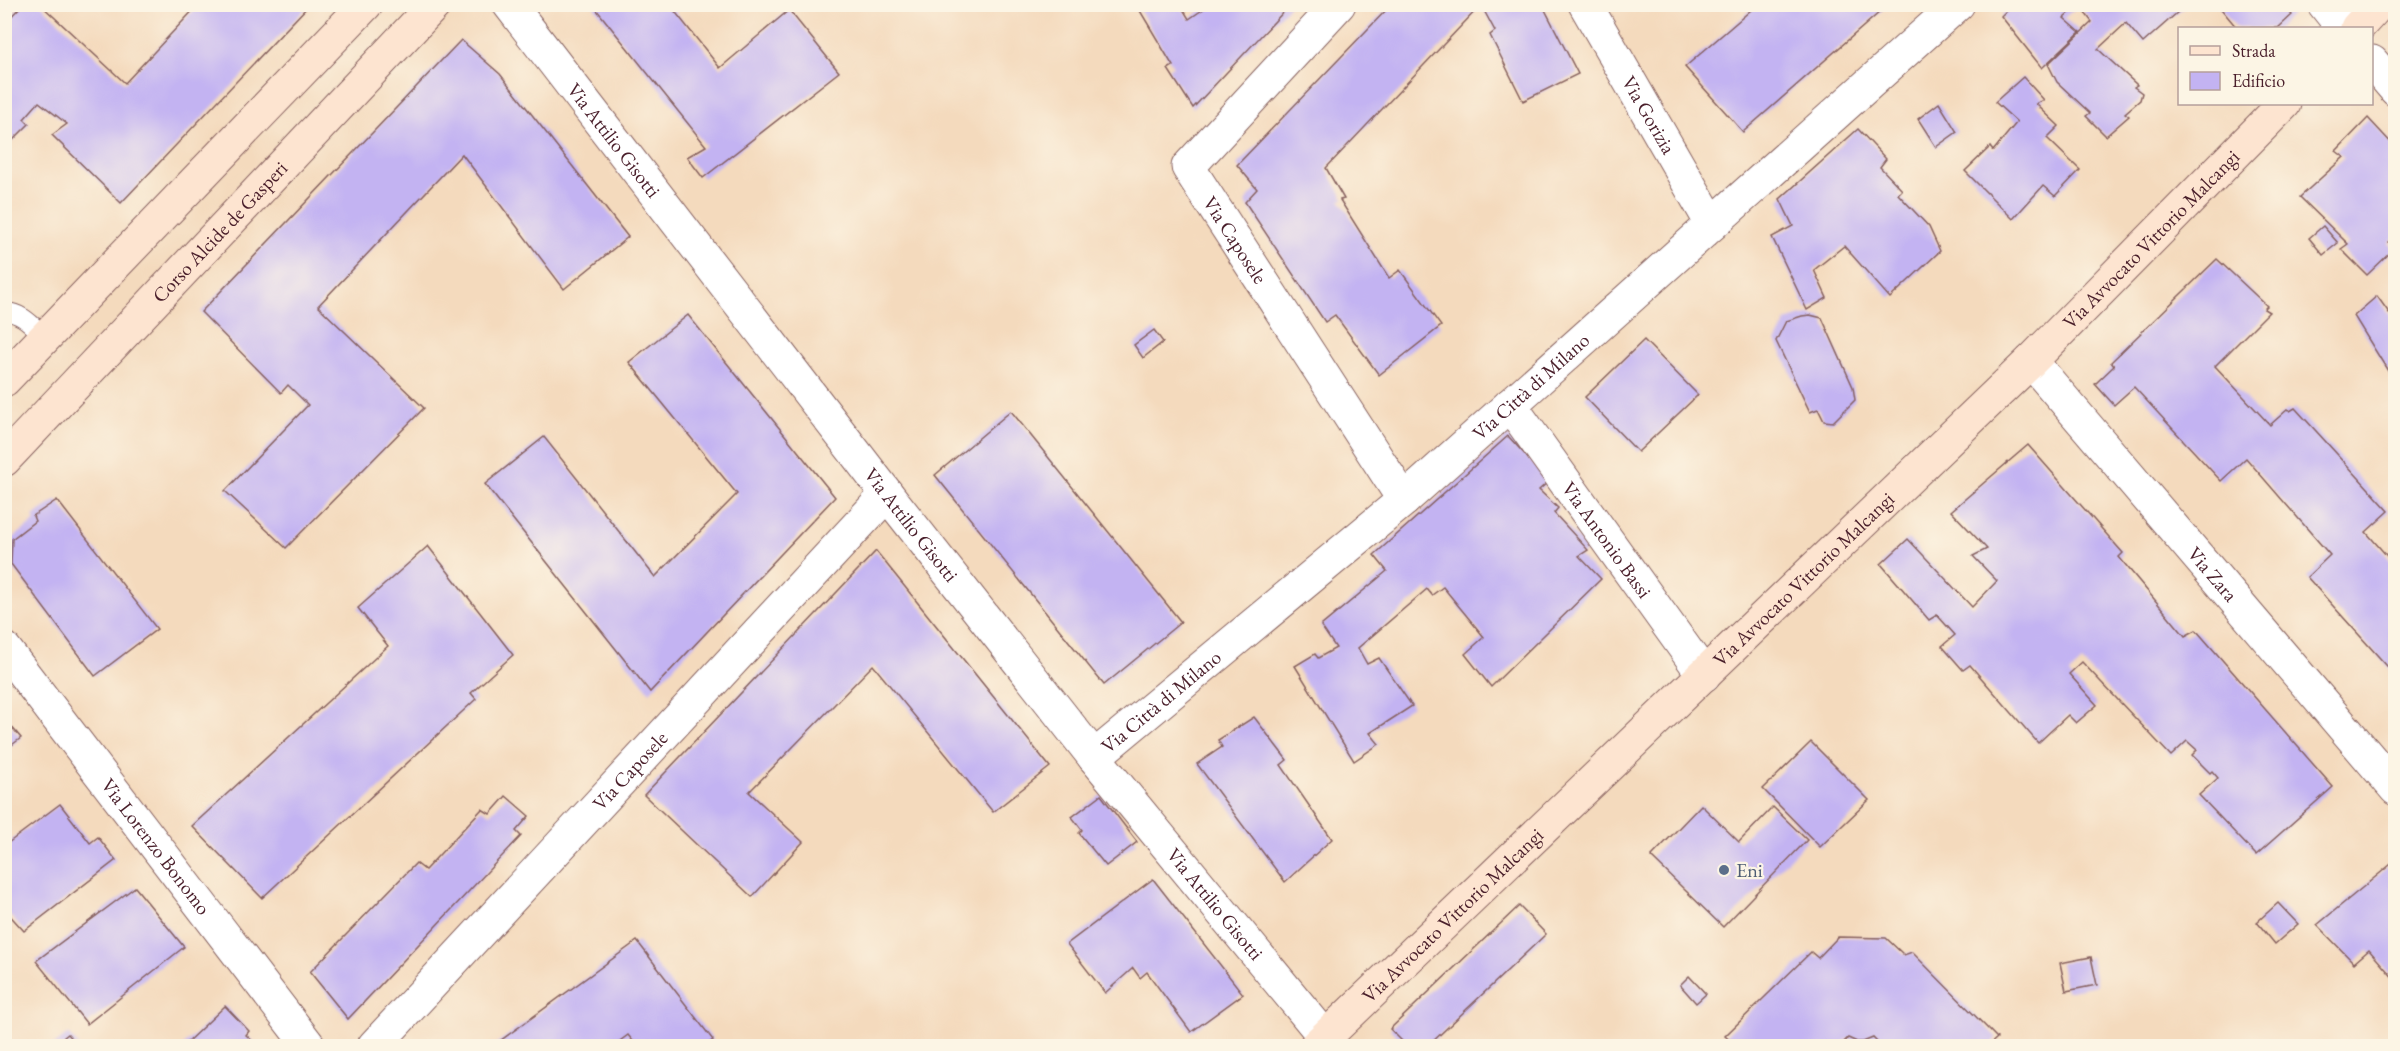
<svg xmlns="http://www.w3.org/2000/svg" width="2400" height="1051" font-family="'EB Garamond',serif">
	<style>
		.building { fill: #c3b3f2 }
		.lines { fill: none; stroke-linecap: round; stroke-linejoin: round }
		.lane-casing { stroke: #86605e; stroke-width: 20 }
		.street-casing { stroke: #86605e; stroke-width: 35 }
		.secondary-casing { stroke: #86605e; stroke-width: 35 }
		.lane { stroke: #fff; stroke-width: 18 }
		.street { stroke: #fff; stroke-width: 33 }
		.secondary { stroke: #fde4d0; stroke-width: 33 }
		.service-dot { fill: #5c6f8a; stroke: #fcf5e5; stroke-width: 2 }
		.labels { text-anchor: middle; stroke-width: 4.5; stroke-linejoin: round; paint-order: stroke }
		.street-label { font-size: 20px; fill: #4a1f2b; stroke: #fcf5e5 }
		.service-label { font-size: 20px; fill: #4e5e75; stroke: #fcf5e5; text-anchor: start }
	</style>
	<rect width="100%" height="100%" fill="#fcf5e5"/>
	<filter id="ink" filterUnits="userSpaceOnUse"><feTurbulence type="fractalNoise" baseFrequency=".0167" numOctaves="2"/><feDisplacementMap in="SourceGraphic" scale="12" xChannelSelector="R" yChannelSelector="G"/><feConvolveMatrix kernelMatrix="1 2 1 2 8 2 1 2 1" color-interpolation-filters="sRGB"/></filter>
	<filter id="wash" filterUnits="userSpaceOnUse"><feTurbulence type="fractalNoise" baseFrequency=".008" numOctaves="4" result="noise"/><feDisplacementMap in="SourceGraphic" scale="24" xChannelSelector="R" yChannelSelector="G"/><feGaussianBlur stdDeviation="1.35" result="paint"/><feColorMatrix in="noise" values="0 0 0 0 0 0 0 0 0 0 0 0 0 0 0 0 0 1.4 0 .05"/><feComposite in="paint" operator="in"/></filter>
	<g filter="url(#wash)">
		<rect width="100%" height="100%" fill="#f4dabd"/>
		<g id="blocks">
			<!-- building -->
			<g class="building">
				<path d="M23,4H40L125,83L199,4H310L121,203L52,135L67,124L39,102L24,119L29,124L4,149V24Z"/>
				<path d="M592,4H669L720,68L789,10L839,72L703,178L687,157L706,146Z"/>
				<path d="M1136,4H1180L1189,19L1211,4H1291L1193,108L1168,69L1173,66Z"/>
				<path d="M1392,4H1542L1578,74L1523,101L1490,35L1495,31L1481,5L1326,168L1344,199L1340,200L1389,278L1400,270L1441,326L1379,375L1335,315L1325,322L1245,202L1257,189L1237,165Z"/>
				<path d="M1758,4H1889L1743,132L1685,67Z"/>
				<path d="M2013,4H2187L2143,43L2126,23L2098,49L2137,85L2134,87L2142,93L2140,100L2125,113L2129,116L2106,136L2086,116L2090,113L2057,82L2048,64L2092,22L2079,5L2064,18L2080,32L2042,68L2001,16Z"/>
				<path d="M2217,4H2283L2292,15L2278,28H2237Z"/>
				<path d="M461,40L500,74L628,237L564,289L462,154L318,306L424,408L286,548L225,491L308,405L288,385L281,393L201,312Z"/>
				<path d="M2023,77L2044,100L2036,104L2059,126L2047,138L2080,170L2055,196L2043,186L2013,219L1965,171L1990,147L1993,151L2017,122L1995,102Z"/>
				<path d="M1939,103L1957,132L1936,147L1918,119Z"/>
				<path d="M2368,118L2396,148V236L2389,242L2394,249L2367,275L2341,249L2348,244L2300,197L2344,157L2336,151Z"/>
				<path d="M1858,129L1886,159L1880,167L1902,190L1898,194L1929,227L1940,251L1890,298L1844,246L1814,270L1827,298L1807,310L1772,237L1793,226L1780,199Z"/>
				<path d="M2323,226L2338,243L2323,255L2309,238Z"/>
				<path d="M2217,259L2267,306L2264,309L2269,312L2215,366L2270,425L2288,409L2290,411L2295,408L2389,511L2366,532L2393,563L2396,560V676L2307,577L2330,555L2246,458L2221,481L2134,387L2114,405L2095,384L2114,366L2111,362Z"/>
				<path d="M2377,296L2392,317L2396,314V384L2354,316Z"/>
				<path d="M688,315L835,497L650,692L485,484L544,437L655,577L737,494L629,362Z"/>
				<path d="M1810,315L1822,318L1853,387L1855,400L1833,422L1824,421L1818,409L1810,412L1776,341L1786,321L1802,316Z"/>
				<path d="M1154,330L1163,342L1143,358L1134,345Z"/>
				<path d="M1644,340L1698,395L1638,452L1585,397Z"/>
				<path d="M1011,411L1181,622L1104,685L935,475Z"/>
				<path d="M1508,436L1549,481L1539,490L1558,508L1554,513L1588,550L1579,556L1601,579L1491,687L1465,654L1484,637L1443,587L1432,595L1427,589L1358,648L1367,664L1379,658L1412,706L1370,733L1379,744L1354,761L1295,666L1315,654L1318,658L1336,648L1321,626L1387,571L1374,555Z"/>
				<path d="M2028,445L2123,553L2119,557L2185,636L2196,630L2333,787L2256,855L2199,795L2218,778L2212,771L2210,773L2192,755L2197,750L2187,741L2171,756L2082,662L2069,674L2097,705L2076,723L2068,715L2038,743L1970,665L1963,670L1942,646L1955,635L1937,615L1929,620L1881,564L1908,539L1972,607L1997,581L1973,556L1987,549L1951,511Z"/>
				<path d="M57,500L157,629L95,676L11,564L12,539L35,521L33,516Z"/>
				<path d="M428,546L513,655L471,693L476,699L262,898L192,826L388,646L358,608Z"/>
				<path d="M876,551L1050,767L993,812L873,665L749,792L803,842L752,897L644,795Z"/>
				<path d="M1254,717L1287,760L1281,765L1332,839L1285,882L1197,764L1222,747L1218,740Z"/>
				<path d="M4,718L21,738L4,751Z"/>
				<path d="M1811,742L1869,800L1820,847L1763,789Z"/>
				<path d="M1101,795L1137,842L1106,866L1079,833L1082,830L1072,817Z"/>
				<path d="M506,796L529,816L516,831L521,836L348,1019L310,972L416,863L425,870L482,809L490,814Z"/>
				<path d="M60,804L90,843L98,837L116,860L24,931L4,909V846Z"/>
				<path d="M1701,805L1739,842L1773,807L1807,840L1723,927L1651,857Z"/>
				<path d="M2396,860V981L2369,950L2354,963L2317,925Z"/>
				<path d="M1153,879L1243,994L1191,1032L1147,972L1140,978L1133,968L1105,993L1067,944Z"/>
				<path d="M135,887L184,947L87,1024L36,961Z"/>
				<path d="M2278,903L2298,924L2275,944L2257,922Z"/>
				<path d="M1519,906L1546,934L1428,1046H1407L1390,1029Z"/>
				<path d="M1838,937L1886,938L1904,955L1912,952L1997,1038L1988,1046H1881L1873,1038L1863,1042H1857L1848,1038L1840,1046H1736L1725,1036L1811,952L1818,958Z"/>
				<path d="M637,941L713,1040L705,1046H637L628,1035L613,1046H493Z"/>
				<path d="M2091,957L2097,985L2066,991L2060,963Z"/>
				<path d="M1689,976L1706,994L1696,1003L1680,985Z"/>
				<path d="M225,1006L249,1031L246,1035L258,1046H183Z"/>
				<path d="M68,1034L79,1046H53Z"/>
			</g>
		</g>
	</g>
	<g filter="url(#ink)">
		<use href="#blocks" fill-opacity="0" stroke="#86605e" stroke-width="1.5"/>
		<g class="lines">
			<defs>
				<path id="lane" d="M4,312C21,311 34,327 45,337"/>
				<g id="street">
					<path id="s1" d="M509,4L887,494L1094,757L1325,1037"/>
					<path id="s2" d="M1339,4L1188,167L1404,500"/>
					<path id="s3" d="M1585,4L1712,224"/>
					<path d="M2324,4L2343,28"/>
					<path d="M2372,62L2396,90"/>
					<path id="s4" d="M2031,361L2396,789"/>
					<path id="s5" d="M1510,405L1704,675"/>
					<path id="s6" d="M4,648L309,1046"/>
					<path id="s7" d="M1094,757L1404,500L1958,4"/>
					<path id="s8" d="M374,1046L887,494"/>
				</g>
				<g id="secondary">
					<path d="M2357,28L2379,4"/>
					<path d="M4,380L366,4"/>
					<path id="s9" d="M4,460L435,4"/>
					<path id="s10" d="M1316,1046L2031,361L2284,104"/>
				</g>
			</defs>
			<!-- lane casing -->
			<use href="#lane" class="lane-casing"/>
			<!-- street casing -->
			<use href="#street" class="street-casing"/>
			<!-- secondary casing -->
			<use href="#secondary" class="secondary-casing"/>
			<!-- lane -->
			<use href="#lane" class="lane"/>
			<!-- street -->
			<use href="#street" class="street"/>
			<!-- secondary -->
			<use href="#secondary" class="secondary"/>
		</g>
	</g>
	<!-- markers -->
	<circle class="service-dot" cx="1724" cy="870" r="6"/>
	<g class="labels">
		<!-- street labels -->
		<g class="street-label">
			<text dy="7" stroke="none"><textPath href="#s3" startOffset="128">Via Gorizia</textPath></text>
			<text dy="7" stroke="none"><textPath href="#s1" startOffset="172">Via Attilio Gisotti</textPath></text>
			<text dy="7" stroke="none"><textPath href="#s9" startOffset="314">Corso Alcide de Gasperi</textPath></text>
			<text dy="7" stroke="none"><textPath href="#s10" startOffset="1161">Via Avvocato Vittorio Malcangi</textPath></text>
			<text dy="7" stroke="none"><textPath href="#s2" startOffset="309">Via Caposele</textPath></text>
			<text dy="7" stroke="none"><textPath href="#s7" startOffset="573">Via Città di Milano</textPath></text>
			<text dy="7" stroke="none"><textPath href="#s1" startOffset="658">Via Attilio Gisotti</textPath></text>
			<text dy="7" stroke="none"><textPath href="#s5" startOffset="166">Via Antonio Bassi</textPath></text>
			<text dy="7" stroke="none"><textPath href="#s4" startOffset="280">Via Zara</textPath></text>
			<text dy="7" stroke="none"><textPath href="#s10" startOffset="675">Via Avvocato Vittorio Malcangi</textPath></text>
			<text dy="7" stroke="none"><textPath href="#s7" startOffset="87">Via Città di Milano</textPath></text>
			<text dy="7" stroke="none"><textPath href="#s8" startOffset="376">Via Caposele</textPath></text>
			<text dy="7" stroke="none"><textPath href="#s6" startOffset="250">Via Lorenzo Bonomo</textPath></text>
			<text dy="7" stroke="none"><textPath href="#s1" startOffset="1144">Via Attilio Gisotti</textPath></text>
			<text dy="7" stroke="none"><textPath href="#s10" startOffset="189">Via Avvocato Vittorio Malcangi</textPath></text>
		</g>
		<!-- service labels -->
		<g class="service-label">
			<text x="1736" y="877">Eni</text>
		</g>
	</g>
	<!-- margin -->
	<rect width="2400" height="1051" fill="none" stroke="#fcf5e5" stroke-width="24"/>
	<!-- legend -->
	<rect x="2178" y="27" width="195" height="78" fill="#fcf5e5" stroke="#b59f9b" stroke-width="1.5"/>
	<rect x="2190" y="46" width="30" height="9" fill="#fde4d0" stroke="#b59f9b" stroke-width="1.5"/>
	<text x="2232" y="57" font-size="18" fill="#4a1f2b">Strada</text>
	<rect x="2190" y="72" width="30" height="18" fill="#c3b3f2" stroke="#b59f9b" stroke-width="1.5"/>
	<text x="2232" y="87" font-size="18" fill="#4a1f2b">Edificio</text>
</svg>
